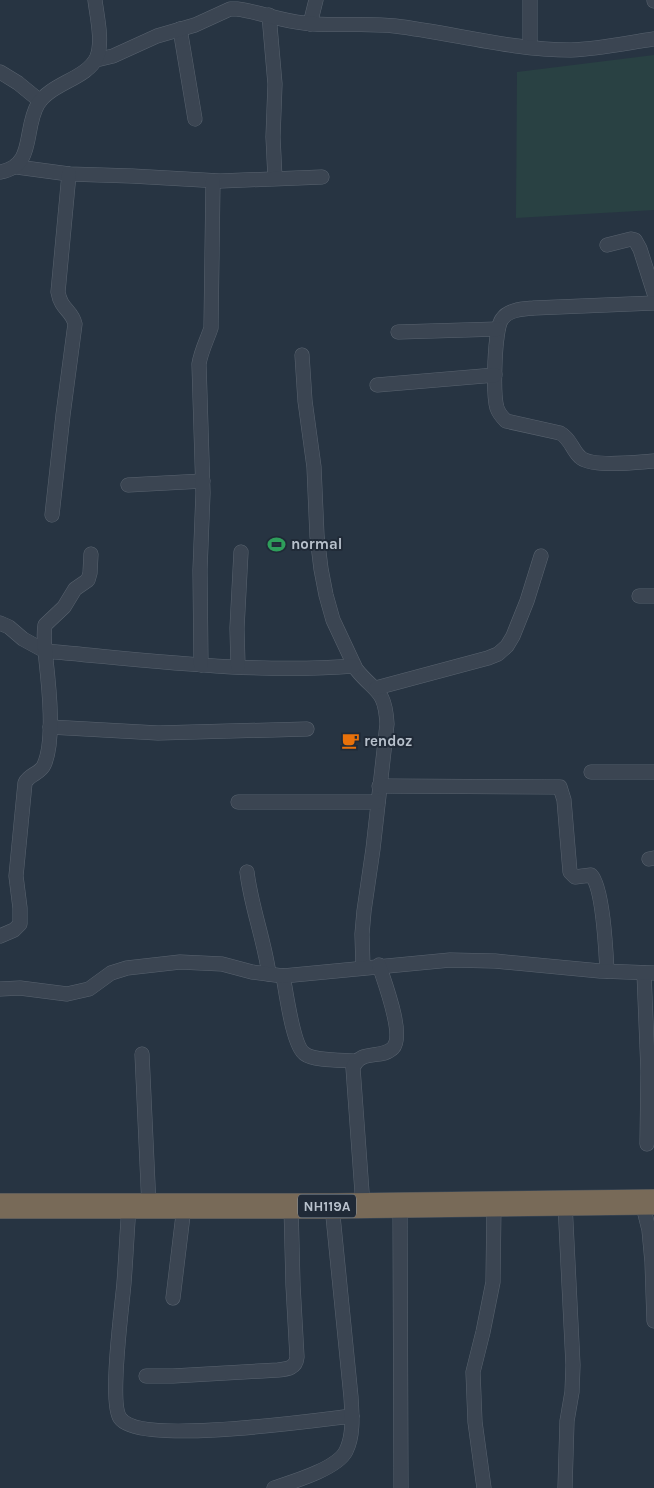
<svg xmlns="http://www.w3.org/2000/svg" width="654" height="1488" font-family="Karla,sans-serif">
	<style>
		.green { fill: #294143 }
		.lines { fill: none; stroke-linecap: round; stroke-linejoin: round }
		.street-casing { stroke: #59636f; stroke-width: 15 }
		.highway-casing { stroke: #46505c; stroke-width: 26 }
		.street { stroke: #3b4552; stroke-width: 14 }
		.highway { stroke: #786a58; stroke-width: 25 }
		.labels { text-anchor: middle; stroke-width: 4; stroke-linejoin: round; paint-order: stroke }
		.shield { fill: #202a37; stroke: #8a949f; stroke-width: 1 }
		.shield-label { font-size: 14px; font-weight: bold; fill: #b8c1cc }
		.poi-label { font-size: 15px; font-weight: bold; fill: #b8c1cc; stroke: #202a37; text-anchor: start }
	</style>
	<rect width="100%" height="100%" fill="#273442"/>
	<!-- green -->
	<path class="green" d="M654,55V210L516,218L517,72Z"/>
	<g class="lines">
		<defs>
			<g id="street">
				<path d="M654,0V1"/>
				<path d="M269,15L275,84L273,137L275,178"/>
				<path d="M310,24L316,0"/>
				<path d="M180,29L195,119"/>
				<path d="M530,46V0"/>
				<path d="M96,60L113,56L157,36L195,25L230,9H237C260,12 281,21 304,23C334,27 364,22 395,26C453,33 512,50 571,50C600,49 626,43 654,39"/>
				<path d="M0,72L18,83L40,101"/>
				<path d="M17,167L69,174L132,176L220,181L322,177"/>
				<path d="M0,172C36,166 23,129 38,104C51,83 87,79 97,57C103,41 97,17 95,0"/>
				<path d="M607,245L631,239L635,240L640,249L654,293"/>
				<path d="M654,303L534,308C524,309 509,309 502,319C494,329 493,395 497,408C499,414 502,417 506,421L560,433C571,439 572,450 580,457C591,468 638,462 654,461"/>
				<path d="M398,332L498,329"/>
				<path d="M302,355L305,401L314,467L317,536L321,569L326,595L333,620L356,669C375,693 385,688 387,724L373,849L364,911L362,934L363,968"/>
				<path d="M377,385L495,375"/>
				<path d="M128,485L203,481"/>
				<path d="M52,515L63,415L75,324C72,310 61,310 58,292L69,174"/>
				<path d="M639,596H654"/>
				<path d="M0,623L9,627L23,639L45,651C148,660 251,674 354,666"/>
				<path d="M201,665L200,570L203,493L199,364C201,351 207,340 211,328L213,181"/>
				<path d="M238,666L237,628L241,552"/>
				<path d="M376,688L488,658L498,654L507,646L513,636L527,601L541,556"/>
				<path d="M50,727L158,733L307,729"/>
				<path d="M591,772H654"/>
				<path d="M379,786L560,787L564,800L570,872L575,877L591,875C603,887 606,952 607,971"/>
				<path d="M238,802H378"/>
				<path d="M649,859L654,858"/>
				<path d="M247,872C251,906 264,939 269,974"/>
				<path d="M0,936L14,930L20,924V908L16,876L25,783C29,774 40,774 44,765C55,741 49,687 46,660C45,648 43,637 45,625L64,607L75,589L88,580L90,573L91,554"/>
				<path d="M644,973L648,1071L647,1144"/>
				<path d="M283,976C286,991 293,1047 305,1054C314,1061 343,1060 355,1061"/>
				<path d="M0,989L20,988L67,994L89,989L111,973L127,968L180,962L222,964L252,972L283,976L450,960L495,961L600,971L654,973"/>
				<path d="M142,1054L149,1207"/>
				<path d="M642,1202L649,1230L652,1262L654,1321"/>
				<path d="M400,1205L401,1488"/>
				<path d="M363,1206L353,1068C361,1048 381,1060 393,1048C405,1035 384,981 379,965"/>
				<path d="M129,1207C127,1232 126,1257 124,1283C122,1307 109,1402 120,1418C139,1446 317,1420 352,1416"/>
				<path d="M173,1298L184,1207"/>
				<path d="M146,1376H173L278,1370C288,1369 296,1368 297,1357L293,1285L291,1206"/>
				<path d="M274,1488C292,1482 337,1469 346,1451C354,1435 352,1414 351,1397L332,1206"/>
				<path d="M484,1488L475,1422L473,1372L483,1332L493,1282L494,1204"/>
				<path d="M565,1488L567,1421L572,1392L573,1365L565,1203"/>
			</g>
			<path id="highway" d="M0,1206H332L654,1202"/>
		</defs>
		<!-- street casing -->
		<use href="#street" class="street-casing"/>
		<!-- highway casing -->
		<use href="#highway" class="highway-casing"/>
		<!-- street -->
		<use href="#street" class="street"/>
		<!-- highway -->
		<use href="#highway" class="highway"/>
	</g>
	<!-- icons -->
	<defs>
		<symbol id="stadium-bare" viewBox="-9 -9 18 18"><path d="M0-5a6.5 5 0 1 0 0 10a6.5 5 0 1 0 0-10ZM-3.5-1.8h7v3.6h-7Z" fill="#2e9e5b" stroke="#202a37" stroke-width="2.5" paint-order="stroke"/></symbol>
		<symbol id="cafe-bare" viewBox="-9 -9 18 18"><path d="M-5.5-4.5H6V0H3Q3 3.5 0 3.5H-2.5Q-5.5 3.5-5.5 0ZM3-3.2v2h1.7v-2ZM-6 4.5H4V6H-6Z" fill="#e8710a" stroke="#202a37" stroke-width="2.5" paint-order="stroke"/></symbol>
	</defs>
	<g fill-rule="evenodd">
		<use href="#stadium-bare" x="264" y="532" width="25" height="25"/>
		<use href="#cafe-bare" x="338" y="728" width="25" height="25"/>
	</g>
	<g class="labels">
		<!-- shield labels -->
		<rect class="shield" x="298" y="1194.5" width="58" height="23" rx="4"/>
		<g class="shield-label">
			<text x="327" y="1211">NH119A</text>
		</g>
		<!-- poi labels -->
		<g class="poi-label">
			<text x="291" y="549">normal</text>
			<text x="364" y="746">rendoz</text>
		</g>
	</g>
</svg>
